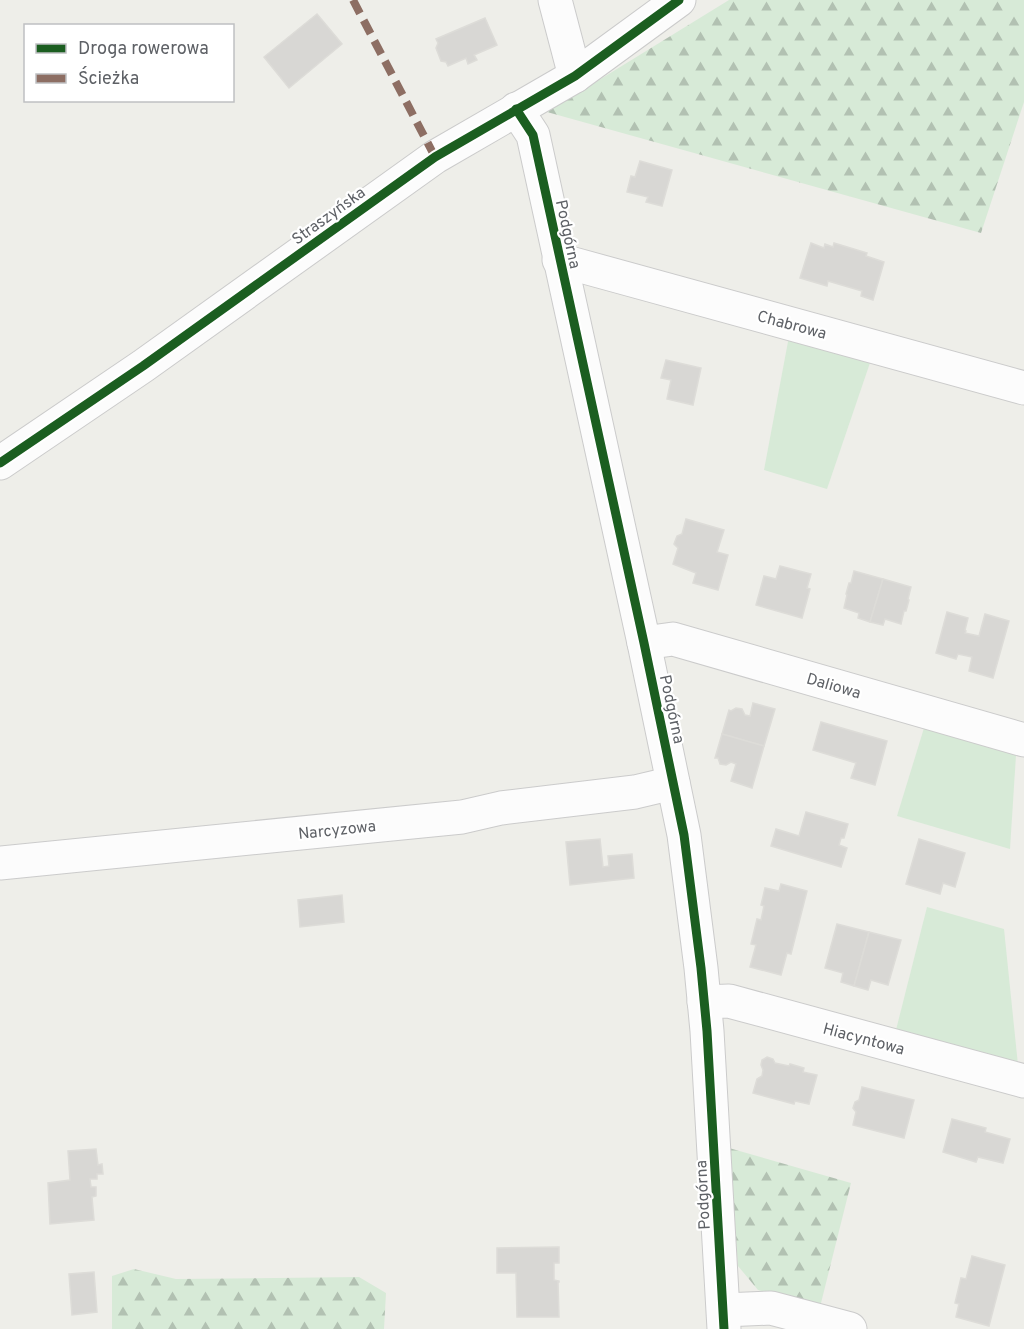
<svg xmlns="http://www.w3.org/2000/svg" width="1024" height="1329" font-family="Overpass,sans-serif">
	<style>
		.green { fill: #d7ead7 }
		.forest { fill: url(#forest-firs) }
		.building { fill: #d8d7d4; stroke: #dddcd8; stroke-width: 1.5 }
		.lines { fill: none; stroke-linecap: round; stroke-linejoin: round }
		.minor-casing { stroke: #cbcbcb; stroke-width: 35 }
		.minor { stroke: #fcfcfc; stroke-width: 33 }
		.quiet { stroke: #8d6e63; stroke-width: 8; stroke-dasharray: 15 8; stroke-linecap: butt }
		.cycleway-casing { stroke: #fff; stroke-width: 13 }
		.cycleway { stroke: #1b5e20; stroke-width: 9 }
		.labels { text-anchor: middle; stroke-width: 4.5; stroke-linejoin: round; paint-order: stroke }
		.street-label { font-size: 16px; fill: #5e6166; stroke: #fff }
	</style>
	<defs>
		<pattern id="forest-firs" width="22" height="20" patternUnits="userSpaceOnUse" patternTransform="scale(1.5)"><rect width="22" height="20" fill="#d7ead7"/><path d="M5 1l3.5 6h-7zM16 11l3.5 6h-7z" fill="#b2c1b2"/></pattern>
	</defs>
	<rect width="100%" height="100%" fill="#eeeee9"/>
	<!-- green -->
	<g class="green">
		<path d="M790,331L873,354L827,489L764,470Z"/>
		<path d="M924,728L1016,755L1010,849L897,816Z"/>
		<path d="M927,907L1004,929L1018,1065L896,1030Z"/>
	</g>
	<!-- forest -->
	<g class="forest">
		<path d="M729,0H1024V102L981,233L547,112Z"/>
		<path d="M729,1148L851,1183L820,1307L758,1290L738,1266Z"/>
		<path d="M134,1269L176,1279L359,1277L386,1293L384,1329H112V1276Z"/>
	</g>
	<!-- building -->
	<g class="building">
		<path d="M317,14L342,44L289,88L264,57Z"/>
		<path d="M485,18L497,45L474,55L477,60L468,64L466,58L448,66L446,62L441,61L436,48L438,43L436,39Z"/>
		<path d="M640,161L672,170L662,206L646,202L648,197L627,192L631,176L635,177Z"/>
		<path d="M811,243L824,248L825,244L833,247L834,243L867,253L866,256L884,262L873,300L861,296L862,291L828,281L827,286L800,278Z"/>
		<path d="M666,360L701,368L693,405L667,399L671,380L661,378Z"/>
		<path d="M686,519L724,530L717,552L728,555L718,590L693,583L696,573L673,564L678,548L674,544L677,536L682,534Z"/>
		<path d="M780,566L811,574L807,588L810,589L802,618L756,605L764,576L776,579Z"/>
		<path d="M854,571L883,579L870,622L858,618L859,613L844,608L847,595L846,594L849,583H851Z"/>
		<path d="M883,579L911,587L908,599L909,600L906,611H904L901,624L885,619L883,625L870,622Z"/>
		<path d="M947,612L968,618L965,630L966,631L965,633L979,636L985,614L1009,621L993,678L969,671L972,657L958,654L956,659L936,653Z"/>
		<path d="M753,703L775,709L764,746L722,734L729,710L731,711L736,708L742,709L745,715L750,716Z"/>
		<path d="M821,722L887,741L875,785L851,778L856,763L813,750Z"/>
		<path d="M722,734L764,746L752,788L731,781L736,764L731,762L726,765L720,764L718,758H715Z"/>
		<path d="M806,812L848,824L844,838H841L839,845L847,848L841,867L771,846L776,829L799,836Z"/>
		<path d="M600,839L603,867L609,866L608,856L632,854L634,878L570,885L566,842Z"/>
		<path d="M919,839L965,853L955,887L943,883L940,894L906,884Z"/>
		<path d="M781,884L807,891L791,954L787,953L781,975L750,967L756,945L751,944L757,919L761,920L764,906L761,905L765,888L779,891Z"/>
		<path d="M342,895L344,922L300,927L298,900Z"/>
		<path d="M837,924L869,932L854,986L841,982L843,973L825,968Z"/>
		<path d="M869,932L901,940L888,985L871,980L868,990L854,986Z"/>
		<path d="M767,1057L773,1059L775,1063L789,1066L790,1064L804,1068L803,1072L817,1075L809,1104L795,1101L794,1104L753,1093L757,1079L762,1076L763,1070L761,1065L762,1060Z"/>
		<path d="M862,1087L914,1100L904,1138L853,1125L856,1112L853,1108L855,1102L859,1100Z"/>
		<path d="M952,1119L986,1128L985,1132L1010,1139L1003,1163L978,1157L976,1162L943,1152Z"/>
		<path d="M96,1149L98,1165L102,1164L103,1174H97V1179H90L91,1187H96V1196L92,1197L94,1220L50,1224L48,1183L70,1180L68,1151Z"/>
		<path d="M559,1247V1263H554V1280L559,1281V1282H558L559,1317H517L516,1273H497V1248Z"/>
		<path d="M972,1256L1005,1265L989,1326L956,1317L959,1304L955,1303L961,1278L966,1279Z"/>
		<path d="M94,1272L97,1312L72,1315L69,1274Z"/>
	</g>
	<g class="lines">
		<defs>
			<g id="minor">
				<path d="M555,0L575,76"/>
				<path d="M516,109L533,135L644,643L684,835L701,968L707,1031L724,1329"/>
				<path d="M559,260L1024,388"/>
				<path d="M0,463L143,366L435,157L575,76L679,0"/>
				<path d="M644,643L673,639L1024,740"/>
				<path d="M0,863L462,817L501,808L635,792L673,783"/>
				<path d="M704,1002L729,1001L1024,1081"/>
				<path d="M724,1310L771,1308L850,1329"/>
			</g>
		</defs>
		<!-- minor casing -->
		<use href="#minor" class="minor-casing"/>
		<!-- minor -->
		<use href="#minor" class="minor"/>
		<!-- quiet -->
		<path class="quiet" d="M353,0L435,157"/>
		<defs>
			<g id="cycleway">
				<path d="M516,109L533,135L644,643L684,835L701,968L707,1031L724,1329"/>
				<path d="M0,463L143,366L435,157L575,76L679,0"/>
			</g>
		</defs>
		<!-- cycleway casing -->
		<use href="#cycleway" class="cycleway-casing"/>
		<!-- cycleway -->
		<use href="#cycleway" class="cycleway"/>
	</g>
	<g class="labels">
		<!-- street labels -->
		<g class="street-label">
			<text transform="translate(328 215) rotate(-36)" y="6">Straszyńska</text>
			<text transform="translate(569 234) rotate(78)" y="6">Podgórna</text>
			<text transform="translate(792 324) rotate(15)" y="6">Chabrowa</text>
			<text transform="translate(834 685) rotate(16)" y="6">Daliowa</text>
			<text transform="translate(673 709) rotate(78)" y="6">Podgórna</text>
			<text transform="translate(337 829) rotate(-6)" y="6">Narcyzowa</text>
			<text transform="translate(864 1038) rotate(15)" y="6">Hiacyntowa</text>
			<text transform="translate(702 1195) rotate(-93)" y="6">Podgórna</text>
		</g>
	</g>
	<!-- legend -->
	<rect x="24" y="24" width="210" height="78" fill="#ffffff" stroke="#bfc0c2" stroke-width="1.5"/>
	<rect x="36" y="44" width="30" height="9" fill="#1b5e20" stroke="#bfc0c2" stroke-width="1.5"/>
	<text x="78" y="54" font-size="18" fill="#5e6166">Droga rowerowa</text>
	<rect x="36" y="74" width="30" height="9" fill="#8d6e63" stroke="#bfc0c2" stroke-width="1.5"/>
	<text x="78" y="84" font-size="18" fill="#5e6166">Ścieżka</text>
</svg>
